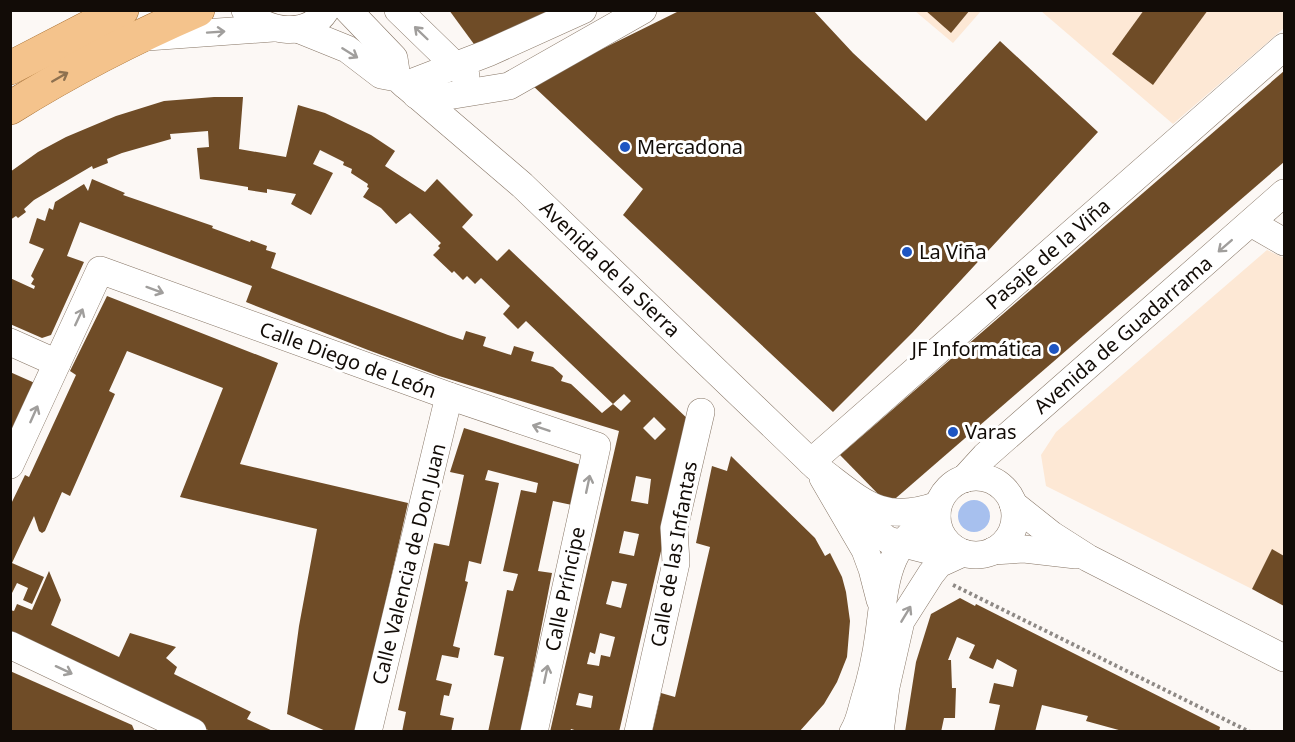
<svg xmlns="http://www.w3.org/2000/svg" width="1295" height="742" font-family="'Noto Sans',sans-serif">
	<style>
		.built { fill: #fde8d5 }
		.water { fill: #a7c0ee }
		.building { fill: #6f4c27; fill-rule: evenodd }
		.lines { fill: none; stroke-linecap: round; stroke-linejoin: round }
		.minor-casing { stroke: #867565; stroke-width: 28 }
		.major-casing { stroke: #a0692b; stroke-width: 34 }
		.path { stroke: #8e8985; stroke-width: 4; stroke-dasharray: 3 3; stroke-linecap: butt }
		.minor { stroke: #fff; stroke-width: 27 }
		.major { stroke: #f4c38c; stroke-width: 33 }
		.oneway { stroke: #a09e9c }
		.oneway2 { stroke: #8e7150 }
		.poi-dot { fill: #1d55c2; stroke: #fff; stroke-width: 2 }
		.labels { text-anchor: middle; stroke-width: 6; stroke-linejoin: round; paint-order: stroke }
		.poi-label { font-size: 20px; fill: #120c07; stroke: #fff; text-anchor: start }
		.street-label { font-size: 20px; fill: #120c07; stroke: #fff }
	</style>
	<rect width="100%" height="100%" fill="#fcf8f5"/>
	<!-- built -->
	<g class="built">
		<path d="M915,11H981L953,43Z"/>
		<path d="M1041,11H1284V28L1173,124Z"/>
		<path d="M1267,250L1284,258V556L1272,550L1252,589L1046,486L1041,455L1056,432Z"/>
	</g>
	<!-- water -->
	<circle class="water" cx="974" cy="516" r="16"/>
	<!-- building -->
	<g class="building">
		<path d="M449,10H570L479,51Z"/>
		<path d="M681,10H813L853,53L926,121L1000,41L1098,132L913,332L833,412L623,215L643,189L531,84Z"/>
		<path d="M925,10H970L951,33Z"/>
		<path d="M1144,10H1208L1153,85L1112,54Z"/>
		<path d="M1284,71V162L896,498L884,500L840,455Z"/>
		<path d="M214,97H243L239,149L286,157L298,105L325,113L371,135L395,151L385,166L425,192L437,179L473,215L462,227L497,261L509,249L691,422L619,732H581L571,729L570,732H550L619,431L439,376L368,350L246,302L252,286L80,222L67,256L84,262L51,335L42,338L10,324V278L34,289L35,286L31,284L34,279L31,276L44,249L29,243L37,218L45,221L49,208L53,210L55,202L84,184L88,191L92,179L125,193L123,195L213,226L212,228L250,242L251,240L267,246L266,250L276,253L271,268L448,335L463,340L466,331L486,337L483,346L511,355L514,346L534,352L531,361L553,367L563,376L561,381L571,384L602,413L613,404L621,411L631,401L624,394L613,404L526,321L518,329L503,314L510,306L481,278L475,284L467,276L463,280L454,271L452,273L433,255L440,248L438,246L441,243L410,213L396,224L381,208L363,197L369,188L367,187L368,184L351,173L352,169L343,165L344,162L320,150L313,164L333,173L311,215L291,204L296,194L267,189V193L248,190V187L200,179L197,148L209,147L208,131L170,134L171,139L122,153L107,159L108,163L93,169L92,166L34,200L24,209L26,212L18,218L16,216L10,220V172L38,152L66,137L116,116L164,101ZM654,417L666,429L655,440L643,428ZM636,476L651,479L648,504L631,501ZM624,531L639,534L634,556L619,553ZM612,581L627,584L621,608L606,604ZM600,633L615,637L610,657L601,655L599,666L587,664L590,652L595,654ZM579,693L593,696L591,708L576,705Z"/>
		<path d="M107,296L278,363L240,464L408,503L356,732H328L287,714L299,626L317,529L180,497L223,388L127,351L109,391L115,394L70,496L62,492L45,531L42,533L39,531L34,516L12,563L44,577L32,604L23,600L28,588L17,583L12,593L10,592V506L25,475L29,477L76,375L70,371Z"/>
		<path d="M10,372L37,384L10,442Z"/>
		<path d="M464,428L581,465L572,505L553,501L538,571L552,573L521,732H488L504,657L494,655L507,590L513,591L518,574L503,571L521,490L536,493L538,483L488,470L485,480L499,483L481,564L469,561L465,581L468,582L453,646L460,648L458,658L442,655L436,680L452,684L449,696L444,695L440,715L454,718L451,732H402L406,712L398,710L434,543L449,546L464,475L450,472Z"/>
		<path d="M731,456L815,538L825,556L830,553L842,577L846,592L850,621L847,657L837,682L824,704L799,732H652L661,693L675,697L710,547L696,543L712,466L727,471Z"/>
		<path d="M1272,549L1284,556V606L1252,589Z"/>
		<path d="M49,571L61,600L51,625L119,657L130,633L176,647L166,658L177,667L174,674L251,712L247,719L275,732H212L10,633V610L14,611L17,604L32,610Z"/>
		<path d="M960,598L975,606L976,604L1220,727L1219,732H1126L1086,721L1088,716L1042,705L1035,732H994L1000,705L989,703L994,683L1013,687L1017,670L997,659L993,669L969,658L975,645L957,637L948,660H951L952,688H956L955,718H944L941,732H905L916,662L931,614Z"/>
		<path d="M10,671L132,725L135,732H10Z"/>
	</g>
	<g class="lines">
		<defs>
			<g id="minor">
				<path d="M245,10C267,33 308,39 326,10"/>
				<path d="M348,10L394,58L397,78"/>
				<path d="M398,10L466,76"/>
				<path d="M300,30L347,49L381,75L397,78L522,185L816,467C860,499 880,526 938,505"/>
				<path d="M147,37L273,28"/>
				<path d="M405,85L488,53L583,10"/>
				<path d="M416,95L448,96L509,86L643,10"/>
				<path d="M1251,223L1284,242"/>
				<path d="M10,342L57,363"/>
				<path d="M811,462L1284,47"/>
				<path d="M10,465L100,270L449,396L597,446L534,732"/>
				<circle cx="976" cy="516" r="39"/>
				<path d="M823,478L865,550L872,569L880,600"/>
				<path d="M964,479L985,456L1284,193"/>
				<path d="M1013,504L1052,535L1088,558L1284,658"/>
				<path d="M847,509L888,540L931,551L953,548"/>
				<path d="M993,551L1024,549L1076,555"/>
				<path d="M10,645L193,732"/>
				<path d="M368,732L449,396"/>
				<path d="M638,732L676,563L674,528L701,412"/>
				<path d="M853,732C859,723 861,711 864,701C871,679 876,656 879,633C886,581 885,543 937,515"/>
				<path d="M880,732L886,687L901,621L931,574L939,564L963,553"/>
			</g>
			<g id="major">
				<path d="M10,68L122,10"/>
				<path d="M10,108C71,70 133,38 198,10"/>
			</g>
		</defs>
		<!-- minor casing -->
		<use href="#minor" class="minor-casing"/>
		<!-- major casing -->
		<use href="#major" class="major-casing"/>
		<!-- path -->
		<path class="path" d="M953,585L1250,732"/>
		<!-- minor -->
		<use href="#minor" class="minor"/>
		<!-- major -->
		<use href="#major" class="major"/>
	</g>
	<!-- one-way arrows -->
	<defs><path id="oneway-shaft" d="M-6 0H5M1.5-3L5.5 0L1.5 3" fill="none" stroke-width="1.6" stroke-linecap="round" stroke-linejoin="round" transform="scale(1.5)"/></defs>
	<g class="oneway">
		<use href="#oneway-shaft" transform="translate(216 32) rotate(-4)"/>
		<use href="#oneway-shaft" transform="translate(421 33) rotate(-136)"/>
		<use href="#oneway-shaft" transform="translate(350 53) rotate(32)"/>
		<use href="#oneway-shaft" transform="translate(1225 246) rotate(139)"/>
		<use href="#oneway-shaft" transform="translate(155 290) rotate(20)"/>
		<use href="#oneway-shaft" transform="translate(79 317) rotate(-65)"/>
		<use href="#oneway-shaft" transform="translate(34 414) rotate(-66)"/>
		<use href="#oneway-shaft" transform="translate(541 428) rotate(-161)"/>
		<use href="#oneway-shaft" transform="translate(588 484) rotate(-78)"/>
		<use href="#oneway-shaft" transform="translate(906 614) rotate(-59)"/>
		<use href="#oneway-shaft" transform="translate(64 670) rotate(25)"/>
		<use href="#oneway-shaft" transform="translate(546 674) rotate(-78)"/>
	</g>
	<use class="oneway2" href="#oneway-shaft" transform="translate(60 77) rotate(-30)"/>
	<!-- markers -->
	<g class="poi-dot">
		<circle cx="625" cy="147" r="6"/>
		<circle cx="907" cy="252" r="6"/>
		<circle cx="1054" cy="349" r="6"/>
		<circle cx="953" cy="432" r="6"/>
	</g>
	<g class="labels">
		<!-- poi labels -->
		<g class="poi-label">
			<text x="637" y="154">Mercadona</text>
			<text x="919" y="259">La Viña</text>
			<text x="1042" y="356" text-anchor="end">JF Informática</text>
			<text x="965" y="439">Varas</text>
		</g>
		<!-- street labels -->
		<g class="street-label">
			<text transform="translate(1048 254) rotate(-41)" y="7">Pasaje de la Viña</text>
			<text transform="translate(610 269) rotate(44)" y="7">Avenida de la Sierra</text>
			<text transform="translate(1123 335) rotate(-41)" y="7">Avenida de Guadarrama</text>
			<text transform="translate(348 360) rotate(20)" y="7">Calle Diego de León</text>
			<text transform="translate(674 554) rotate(-80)" y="7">Calle de las Infantas</text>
			<text transform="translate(409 564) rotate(-76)" y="7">Calle Valencia de Don Juan</text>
			<text transform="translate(565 589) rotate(-78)" y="7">Calle Príncipe</text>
		</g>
	</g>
	<!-- border -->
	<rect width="1295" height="742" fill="none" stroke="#120c07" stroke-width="24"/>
</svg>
